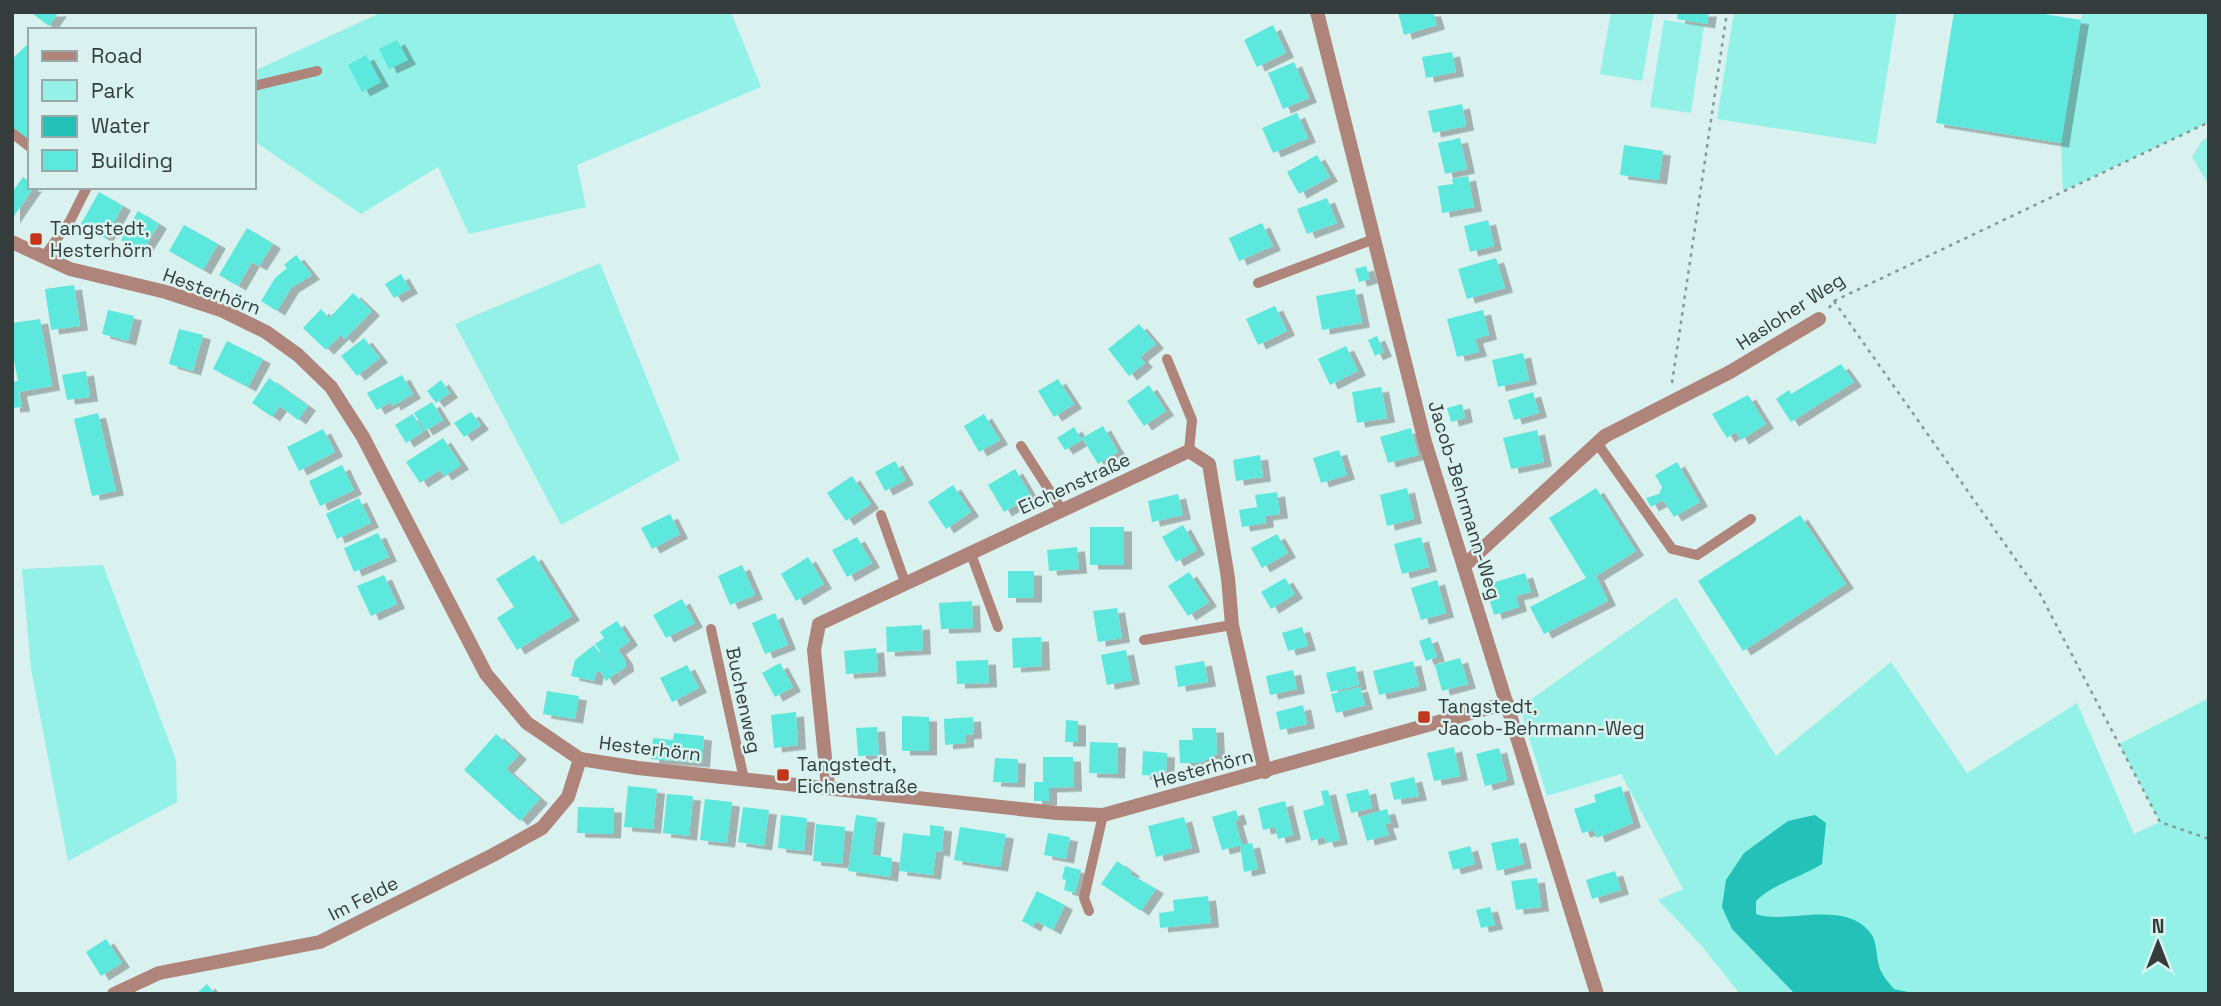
<svg xmlns="http://www.w3.org/2000/svg" width="2221" height="1006" font-family="'Space Grotesk',sans-serif">
	<style>
		.green { fill: #93f1e8 }
		.water { fill: #23c1b7 }
		.building { fill: #5be8dd; filter: url(#shadow) }
		.lines { fill: none; stroke-linecap: round; stroke-linejoin: round }
		.path { stroke: #879795; stroke-width: 2.5; stroke-dasharray: 3.5 5; stroke-linecap: butt }
		.service { stroke: #af847b; stroke-width: 10 }
		.minor { stroke: #af847b; stroke-width: 14 }
		.poi-dot { fill: #c2371c; stroke: #daf2ef; stroke-width: 2.5 }
		.labels { text-anchor: middle; stroke-width: 5; stroke-linejoin: round; paint-order: stroke }
		.poi-label { font-size: 19px; fill: #343d3c; stroke: #daf2ef; text-anchor: start }
		.street-label { font-size: 19px; fill: #343d3c; stroke: #daf2ef }
	</style>
	<defs>
		<filter id="shadow"><feDropShadow dx="8" dy="4.5" stdDeviation="0" flood-color="#0004"/></filter>
	</defs>
	<rect width="100%" height="100%" fill="#daf2ef"/>
	<!-- green -->
	<g class="green">
		<path d="M382,12H731L761,87L577,165L586,207L469,234L438,167L361,214L254,141V71Z"/>
		<path d="M1611,12H1654L1642,81L1600,74Z"/>
		<path d="M1734,12H1897L1876,144L1717,119Z"/>
		<path d="M2082,12H2209V122L2063,191L2061,143Z"/>
		<path d="M1664,20L1704,26L1691,113L1650,107Z"/>
		<path d="M2209,137V185L2192,157L2202,141Z"/>
		<path d="M600,263L680,460L561,525L455,324Z"/>
		<path d="M103,565L176,760L177,802L68,861L31,669L22,569Z"/>
		<path d="M1676,597L1776,756L1891,662L1967,773L2077,703L2134,834L2160,822L2119,744L2209,698V994H1740L1701,945L1658,900L1683,889L1621,774L1547,796L1520,707Z"/>
	</g>
	<!-- water -->
	<path class="water" d="M1815,815L1826,823L1822,864C1800,878 1774,883 1756,901V914C1782,925 1841,900 1868,930C1879,941 1875,959 1881,971C1884,978 1890,984 1894,989L1917,994H1795L1732,929L1722,907L1726,880L1744,853L1788,821Z"/>
	<!-- building -->
	<g class="building">
		<path d="M30,12H59L49,26Z"/>
		<path d="M1398,12H1433L1437,25L1404,35Z"/>
		<path d="M1678,12H1709L1707,24L1677,19Z"/>
		<path d="M1954,12H2032L2081,20L2061,143L1936,123Z"/>
		<path d="M1273,25L1286,53L1257,67L1244,40Z"/>
		<path d="M397,40L408,60L389,69L379,49Z"/>
		<path d="M30,42V139L27,142L12,126V59Z"/>
		<path d="M1452,52L1456,72L1426,78L1422,57Z"/>
		<path d="M366,55L381,82L362,92L348,65Z"/>
		<path d="M1294,62L1309,98L1283,109L1268,73Z"/>
		<path d="M1462,104L1466,126L1433,133L1428,111Z"/>
		<path d="M1297,113L1308,138L1273,153L1262,128Z"/>
		<path d="M1460,138L1467,169L1445,174L1438,143Z"/>
		<path d="M1624,145L1663,151L1659,180L1620,175Z"/>
		<path d="M1317,155L1330,177L1299,194L1287,172Z"/>
		<path d="M1468,176L1474,207L1442,213L1438,186L1453,184L1452,179Z"/>
		<path d="M23,177L30,182V187H34L12,219V192Z"/>
		<path d="M99,192L123,206L105,238L81,224Z"/>
		<path d="M1327,198L1337,223L1307,234L1297,209Z"/>
		<path d="M138,211L159,224L142,252L121,240Z"/>
		<path d="M1488,220L1494,246L1470,252L1464,226Z"/>
		<path d="M1262,223L1273,246L1239,261L1229,238Z"/>
		<path d="M184,225L218,244L203,270L169,251Z"/>
		<path d="M247,228L273,244L259,266L252,262L238,286L219,275Z"/>
		<path d="M296,255L312,275L291,288L277,311L261,301L275,278L287,268L284,265Z"/>
		<path d="M1496,258L1505,288L1467,299L1458,269Z"/>
		<path d="M1366,266L1370,279L1359,282L1355,269Z"/>
		<path d="M401,274L410,289L394,298L385,284Z"/>
		<path d="M74,285L80,326L51,330L45,289Z"/>
		<path d="M1355,289L1362,323L1322,330L1316,296Z"/>
		<path d="M353,293L372,311L345,339L341,335L326,350L303,328L321,309L329,318Z"/>
		<path d="M1275,306L1287,331L1258,345L1246,319Z"/>
		<path d="M108,310L134,316L128,341L102,334Z"/>
		<path d="M1483,310L1489,335L1475,339L1479,352L1457,357L1447,319Z"/>
		<path d="M40,319L52,386L19,392L22,407L12,408V382L18,381L12,350V323Z"/>
		<path d="M1139,324L1156,344L1140,357L1145,363L1129,376L1108,349Z"/>
		<path d="M179,329L203,335L193,371L169,364Z"/>
		<path d="M1377,336L1384,352L1375,356L1368,340Z"/>
		<path d="M364,338L380,358L357,376L341,356Z"/>
		<path d="M227,341L263,359L248,387L213,369Z"/>
		<path d="M1346,346L1358,371L1330,385L1318,359Z"/>
		<path d="M1523,353L1529,380L1498,387L1492,360Z"/>
		<path d="M1841,364L1854,382L1791,422L1776,399L1789,390L1791,394Z"/>
		<path d="M86,371L90,397L67,400L62,375Z"/>
		<path d="M402,375L413,394L393,406L391,402L377,410L367,393Z"/>
		<path d="M269,378L308,406L298,420L280,406L272,417L252,403Z"/>
		<path d="M1058,379L1074,404L1054,417L1038,391Z"/>
		<path d="M441,380L450,393L436,403L427,391Z"/>
		<path d="M1149,385L1166,411L1144,426L1127,401Z"/>
		<path d="M1381,387L1387,418L1357,423L1352,392Z"/>
		<path d="M1533,392L1539,413L1514,420L1508,400Z"/>
		<path d="M1748,395L1766,424L1741,440L1736,432L1727,438L1712,414Z"/>
		<path d="M432,402L443,420L425,431L414,413Z"/>
		<path d="M1462,404L1465,418L1451,422L1447,408Z"/>
		<path d="M471,412L481,425L464,437L454,423Z"/>
		<path d="M98,413L116,491L92,496L74,419Z"/>
		<path d="M413,414L423,432L406,443L395,425Z"/>
		<path d="M984,414L1000,440L979,452L964,426Z"/>
		<path d="M1103,426L1118,452L1098,464L1082,438Z"/>
		<path d="M1074,427L1082,440L1065,450L1057,438Z"/>
		<path d="M1411,428L1418,455L1388,463L1380,437Z"/>
		<path d="M323,429L335,452L299,471L287,447Z"/>
		<path d="M1537,430L1544,462L1511,469L1503,438Z"/>
		<path d="M443,438L461,465L444,476L440,470L420,483L406,462Z"/>
		<path d="M1339,450L1347,475L1321,483L1313,458Z"/>
		<path d="M1260,455L1263,477L1236,481L1233,460Z"/>
		<path d="M895,461L906,480L885,491L875,472Z"/>
		<path d="M1677,462L1700,502L1674,517L1663,500L1651,507L1646,498L1659,494L1662,487L1655,475Z"/>
		<path d="M342,465L354,490L320,506L309,481Z"/>
		<path d="M1015,469L1031,496L1004,512L988,485Z"/>
		<path d="M852,476L871,504L846,521L827,493Z"/>
		<path d="M953,485L971,512L946,529L928,502Z"/>
		<path d="M1407,488L1414,519L1387,526L1380,495Z"/>
		<path d="M1596,488L1636,551L1596,576L1608,601L1544,634L1530,607L1586,578L1549,518Z"/>
		<path d="M1277,492L1280,514L1265,516L1266,523L1242,527L1239,510L1257,507L1255,495Z"/>
		<path d="M1178,494L1183,515L1152,522L1148,501Z"/>
		<path d="M359,498L371,523L337,539L326,514Z"/>
		<path d="M670,514L680,534L652,549L641,528Z"/>
		<path d="M1800,515L1846,584L1743,651L1698,581Z"/>
		<path d="M1183,525L1197,550L1176,562L1162,537Z"/>
		<rect x="1090" y="527" width="34" height="38"/>
		<path d="M378,533L389,557L354,572L344,548Z"/>
		<path d="M1277,534L1288,553L1262,568L1251,548Z"/>
		<path d="M857,537L872,563L847,577L832,550Z"/>
		<path d="M1421,537L1429,567L1402,574L1394,544Z"/>
		<path d="M1077,547L1079,569L1049,571L1047,550Z"/>
		<path d="M534,555L572,616L517,650L497,618L514,607L496,579Z"/>
		<path d="M808,557L824,584L796,601L781,574Z"/>
		<path d="M742,565L755,595L730,605L718,576Z"/>
		<rect x="1008" y="571" width="26" height="27"/>
		<path d="M1189,572L1209,602L1188,616L1168,586Z"/>
		<path d="M1525,573L1531,592L1516,596L1519,607L1494,615L1485,585Z"/>
		<path d="M384,575L397,604L371,616L357,586Z"/>
		<path d="M1285,578L1295,594L1271,609L1261,592Z"/>
		<path d="M1437,580L1446,613L1421,620L1411,588Z"/>
		<path d="M682,599L695,623L666,638L653,615Z"/>
		<path d="M972,601L973,628L941,629L939,603Z"/>
		<path d="M1117,608L1122,638L1098,642L1093,611Z"/>
		<path d="M775,613L788,645L765,654L752,623Z"/>
		<path d="M617,621L630,641L618,650L625,660L626,667L615,674L595,644L604,638L600,632Z"/>
		<path d="M922,625L923,650L887,652L886,627Z"/>
		<path d="M1302,627L1308,646L1288,651L1282,633Z"/>
		<path d="M1041,637L1042,666L1013,668L1012,638Z"/>
		<path d="M1430,637L1437,657L1426,661L1419,641Z"/>
		<path d="M594,645L615,674L606,681L600,671L596,673L594,681L571,676L575,660Z"/>
		<path d="M876,648L878,672L846,674L844,651Z"/>
		<path d="M1126,650L1132,680L1107,685L1101,655Z"/>
		<path d="M1460,658L1468,684L1442,691L1435,665Z"/>
		<path d="M988,660L989,683L957,684L956,661Z"/>
		<path d="M1204,661L1208,682L1178,687L1175,666Z"/>
		<path d="M1413,661L1419,686L1379,695L1373,671Z"/>
		<path d="M780,663L793,687L775,697L762,673Z"/>
		<path d="M687,665L699,688L672,702L660,678Z"/>
		<path d="M1355,666L1359,685L1331,692L1326,673Z"/>
		<path d="M1293,670L1297,689L1270,695L1266,676Z"/>
		<path d="M1360,687L1365,705L1336,713L1331,694Z"/>
		<path d="M547,691L579,696L575,719L543,714Z"/>
		<path d="M1303,705L1307,724L1280,730L1276,712Z"/>
		<path d="M796,712L798,745L774,748L771,715Z"/>
		<path d="M902,716L929,717V751H902Z"/>
		<path d="M973,717L974,734L966,735V743L945,745L944,719Z"/>
		<path d="M1066,720L1078,721V742H1065Z"/>
		<path d="M877,727L879,755L858,756L856,728Z"/>
		<path d="M1192,728H1216L1217,754L1200,763H1180L1179,740H1193Z"/>
		<path d="M674,733L704,736L702,763L651,759L653,738L673,740Z"/>
		<path d="M496,734L519,755L506,769L540,799L520,821L464,770Z"/>
		<path d="M1090,742L1118,743L1117,774L1089,773Z"/>
		<path d="M1454,747L1460,776L1434,781L1427,753Z"/>
		<path d="M1499,748L1507,780L1485,786L1476,754Z"/>
		<path d="M1143,751L1167,753L1166,776L1142,775Z"/>
		<path d="M1043,757H1073L1074,787L1049,788V801H1034V782H1043Z"/>
		<path d="M995,758L1018,759L1017,783L993,782Z"/>
		<path d="M1414,777L1419,796L1394,800L1390,783Z"/>
		<path d="M628,786L657,789L653,829L624,827Z"/>
		<path d="M1621,786L1633,823L1597,838L1594,830L1582,833L1574,809L1596,802L1594,795Z"/>
		<path d="M1368,789L1372,808L1351,813L1346,794Z"/>
		<path d="M1328,790L1340,840L1326,843L1324,837L1311,841L1303,811L1324,805L1321,791Z"/>
		<path d="M667,794L693,796L689,836L663,833Z"/>
		<path d="M705,799L732,802L727,843L700,840Z"/>
		<path d="M1285,801L1293,835L1278,839L1275,827L1263,830L1258,808Z"/>
		<path d="M578,807L614,808L613,834L577,833Z"/>
		<path d="M743,807L769,810L764,846L738,842Z"/>
		<path d="M1387,809L1391,823L1385,824L1389,835L1367,841L1360,817Z"/>
		<path d="M1236,810L1239,820L1235,821L1242,845L1222,850L1212,817Z"/>
		<path d="M781,815L807,818L804,851L778,848Z"/>
		<path d="M856,815L877,818L872,855L892,858L890,877L848,871Z"/>
		<path d="M1184,817L1192,848L1156,857L1148,826Z"/>
		<path d="M816,824L845,827L842,864L813,861Z"/>
		<path d="M930,825L944,827L942,852L936,851L933,875L899,871L903,833L930,836Z"/>
		<path d="M960,827L1006,834L1000,867L954,860Z"/>
		<path d="M1048,833L1070,837L1066,859L1044,855Z"/>
		<path d="M1518,838L1524,864L1497,871L1491,843Z"/>
		<path d="M1252,843L1258,869L1244,872L1240,845Z"/>
		<path d="M1470,846L1475,864L1453,870L1448,852Z"/>
		<path d="M1117,861L1132,872L1130,874L1156,889L1141,911L1101,884Z"/>
		<path d="M1065,866L1081,870L1075,893L1064,890L1066,880L1062,879Z"/>
		<path d="M1615,871L1621,890L1592,899L1586,880Z"/>
		<path d="M1537,878L1541,907L1516,910L1511,881Z"/>
		<path d="M1037,891L1065,905L1053,930L1036,921L1033,927L1022,921Z"/>
		<path d="M1208,896L1211,923L1160,928L1159,913L1174,911L1173,900Z"/>
		<path d="M1490,907L1495,925L1481,928L1476,910Z"/>
		<path d="M106,939L122,963L101,976L86,952Z"/>
		<path d="M207,984L215,994H196Z"/>
	</g>
	<g class="lines">
		<!-- path -->
		<g class="path">
			<path d="M1834,301L2040,594L2160,822L2209,839"/>
			<path d="M1829,308L1834,301L2209,122"/>
			<path d="M1672,383L1727,12"/>
		</g>
		<!-- service -->
		<g class="service">
			<path d="M254,86L317,71"/>
			<path d="M12,133L30,147"/>
			<path d="M43,258L70,221L87,187"/>
			<path d="M1258,283L1374,239"/>
			<path d="M1167,359L1192,420L1189,451"/>
			<path d="M1597,443L1672,549L1697,555L1751,519"/>
			<path d="M1021,446L1062,510"/>
			<path d="M881,515L906,585"/>
			<path d="M971,554L998,627"/>
			<path d="M711,629L744,779"/>
			<path d="M1144,640L1232,625"/>
			<path d="M1089,911L1084,898L1103,815"/>
		</g>
		<!-- minor -->
		<g class="minor">
			<path d="M1317,12L1425,442L1597,994"/>
			<path d="M12,242L70,269L166,292L221,310L266,332L298,355L331,387L363,437L486,674L527,723L580,759L638,768L1057,813L1103,815L1507,703"/>
			<path d="M1465,565L1605,436L1730,372L1819,319"/>
			<path d="M828,787L814,650L819,624L1189,451L1209,464L1228,578L1232,625L1265,772"/>
			<path d="M114,994L159,973L320,942L493,855L542,828L568,797L580,759"/>
		</g>
	</g>
	<!-- markers -->
	<g class="poi-dot">
		<rect x="29" y="232" width="14" height="14" rx="3.5"/>
		<rect x="1417" y="710" width="14" height="14" rx="3.5"/>
		<rect x="776" y="768" width="14" height="14" rx="3.5"/>
	</g>
	<g class="labels">
		<!-- poi labels -->
		<g class="poi-label">
			<text x="50" y="235">Tangstedt,<tspan x="50" dy="22">Hesterhörn</tspan></text>
			<text x="1438" y="713">Tangstedt,<tspan x="1438" dy="22">Jacob-Behrmann-Weg</tspan></text>
			<text x="797" y="771">Tangstedt,<tspan x="797" dy="22">Eichenstraße</tspan></text>
		</g>
		<!-- street labels -->
		<g class="street-label">
			<text transform="translate(212 291) rotate(20)" y="7">Hesterhörn</text>
			<text transform="translate(1790 311) rotate(-33)" y="7">Hasloher Weg</text>
			<text transform="translate(1074 483) rotate(-25)" y="7">Eichenstraße</text>
			<text transform="translate(1465 500) rotate(73)" y="7">Jacob-Behrmann-Weg</text>
			<text transform="translate(744 700) rotate(78)" y="7">Buchenweg</text>
			<text transform="translate(650 748) rotate(7)" y="7">Hesterhörn</text>
			<text transform="translate(1203 768) rotate(-15)" y="7">Hesterhörn</text>
			<text transform="translate(363 898) rotate(-27)" y="7">Im Felde</text>
		</g>
	</g>
	<!-- border -->
	<rect width="2221" height="1006" fill="none" stroke="#343d3c" stroke-width="28"/>
	<!-- legend -->
	<rect x="28" y="28" width="228" height="161" fill="#daf2ef" stroke="#98aaa7" stroke-width="2"/>
	<rect x="42" y="51" width="35" height="10" fill="#af847b" stroke="#98aaa7" stroke-width="2"/>
	<text x="91" y="63" font-size="21" fill="#343d3c">Road</text>
	<rect x="42" y="80" width="35" height="21" fill="#93f1e8" stroke="#98aaa7" stroke-width="2"/>
	<text x="91" y="98" font-size="21" fill="#343d3c">Park</text>
	<rect x="42" y="116" width="35" height="21" fill="#23c1b7" stroke="#98aaa7" stroke-width="2"/>
	<text x="91" y="133" font-size="21" fill="#343d3c">Water</text>
	<rect x="42" y="150" width="35" height="21" fill="#5be8dd" stroke="#98aaa7" stroke-width="2"/>
	<text x="91" y="168" font-size="21" fill="#343d3c">Building</text>
	<!-- north arrow -->
	<g transform="translate(2158 943)" stroke="#daf2ef" stroke-width="5" paint-order="stroke">
	<path d="M0-5L12 26L0 18L-12 26Z" fill="#343d3c"/>
	<text y="-10" font-size="19" font-weight="bold" text-anchor="middle" fill="#343d3c">N</text>
	</g>
</svg>
